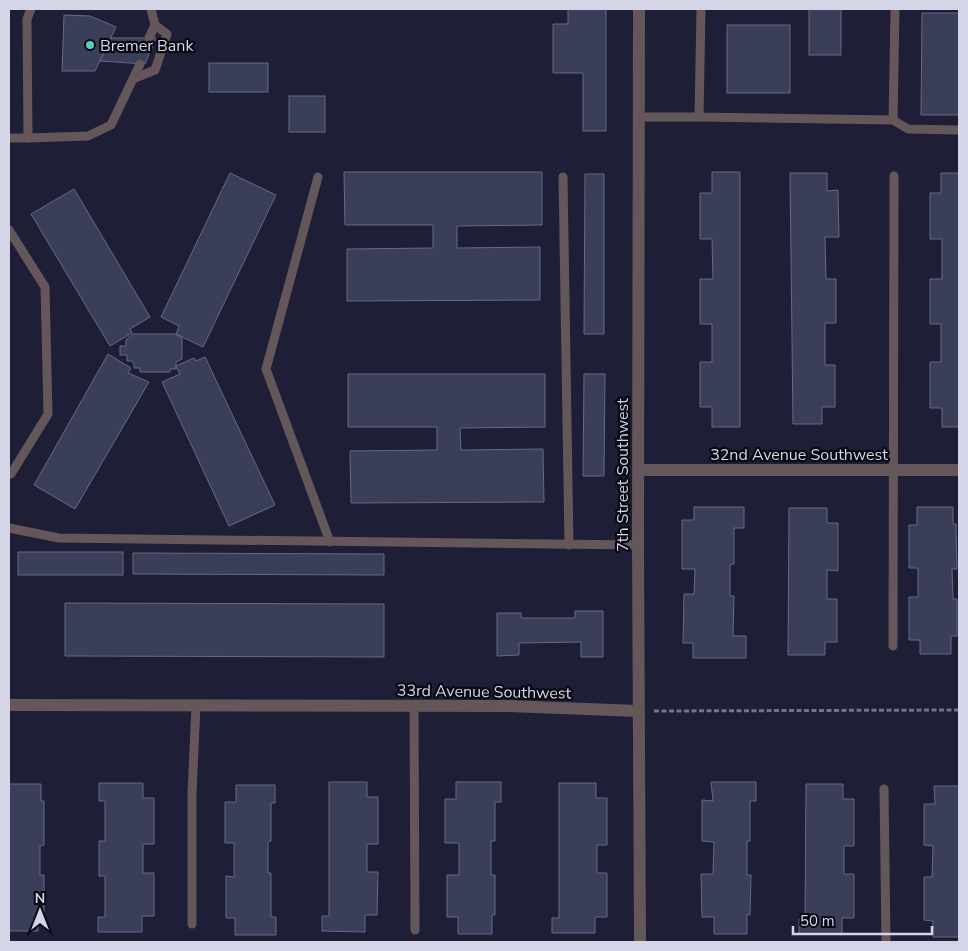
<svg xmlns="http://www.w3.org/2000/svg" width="968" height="951" font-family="'Nunito Sans',sans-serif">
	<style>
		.building { fill: #3b3e59; stroke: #666987 }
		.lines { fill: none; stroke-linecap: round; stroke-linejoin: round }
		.path { stroke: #737389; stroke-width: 3; stroke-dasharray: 5 2.5; stroke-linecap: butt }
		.lane { stroke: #655659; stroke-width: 9 }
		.street { stroke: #655659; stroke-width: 12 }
		.poi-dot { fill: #5acebd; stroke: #090914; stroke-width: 2 }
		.labels { text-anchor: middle; stroke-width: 4.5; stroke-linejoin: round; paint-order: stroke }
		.poi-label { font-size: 16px; fill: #d4d5e6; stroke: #090914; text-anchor: start }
		.street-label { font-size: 16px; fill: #d4d5e6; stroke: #090914 }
	</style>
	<rect width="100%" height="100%" fill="#1e1e37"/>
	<!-- building -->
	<g class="building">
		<path d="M568,9H606V131H583V73H553V24H568Z"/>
		<rect x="809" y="9" width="32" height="46"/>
		<path d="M922,13H959V115H921Z"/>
		<path d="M64,15L90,16L116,27L95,71H62Z"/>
		<rect x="727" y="25" width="63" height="68"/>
		<path d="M111,38H156L145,64L100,61Z"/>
		<rect x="209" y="63" width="59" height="29"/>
		<rect x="289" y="96" width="36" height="36"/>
		<path d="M344,172H542V225L457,226V248L540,247V300L347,301V249L433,248V225H345Z"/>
		<path d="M712,172H740V427H712V407H700V362H712V324H700V279H713L712,239H700V193H712Z"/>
		<path d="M230,173L276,195L203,347L176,334L179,326L161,317Z"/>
		<path d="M790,173H827V191L838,190L839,237H825L826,279H836V323H825V365H835V407H822V424H793Z"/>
		<path d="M941,173H959V427H942V408H930V362H941V324H930V279H942V239H930V193H941Z"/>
		<path d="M585,174H604V334H584Z"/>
		<path d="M74,189L150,317L130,329L132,333L110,346L31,214Z"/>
		<path d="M133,334H176L182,338V359L176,362V369H170V372H140V368H134V364L132,361H127V355H120V346H126V340Z"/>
		<path d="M108,354L131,368L128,373L149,382L75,509L34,485Z"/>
		<path d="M205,357L275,505L229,526L162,382L180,374L176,366L194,358L196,361Z"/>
		<path d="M348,374H545V427L460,428L461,450L543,449L544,502L351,503L350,451L437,450V427H348Z"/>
		<path d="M584,374H605L604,476H583Z"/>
		<path d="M694,507H744V528H734V564L730,565V596H734L733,636H746V658H693V643H683L684,594H694L695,569H682V520H694Z"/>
		<path d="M917,507H953V524H956L957,569H952L953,599H957V636H951V654H920V640H909V597H918V568H909V525H917Z"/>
		<path d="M789,508H827V523H838V571L827,570V599H837V642H825V655H788Z"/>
		<rect x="18" y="552" width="105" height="23"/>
		<path d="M133,553L384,554V575L133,574Z"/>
		<path d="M65,603L384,604V657L65,656Z"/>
		<path d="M575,611H603V657H581V642L519,643V655L497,656V613H521V618H575Z"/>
		<path d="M329,782H367V797H378V844H367V872H378L377,915H365V932L322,931V916H329Z"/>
		<path d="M456,782H501V802H495V841H491V875H495V915H492V934H458V917H447V875H459V843H445V799H456Z"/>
		<path d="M711,782H756V801H750V841H747V875H751L750,915L747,914V934H714V917H702L701,874H713L714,842L702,841V800L713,801Z"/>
		<path d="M99,783H143V798H154V844H143V873H154V916H142V932H98V917H105V876H99V841H105V801H99Z"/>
		<path d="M559,783H596V798H607V845H597V873H607V917H595V933H552V918H559Z"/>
		<path d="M9,784H41V801H44V845L40,846V875H44V912L38,913V931H9Z"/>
		<path d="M806,784H843V799H854V846H844V874H854V918H842V934H799V919H805Z"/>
		<path d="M236,785H275V803H271V841L268,842V873H271V917H276V935H235V918H226V876L234,877V843H225V802H236Z"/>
		<path d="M934,786H959V937H933V921L924,920V877H932L933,846L924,845V804H935Z"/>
	</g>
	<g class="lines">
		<!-- path -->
		<path class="path" d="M654,711L959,710"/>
		<!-- lane -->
		<g class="lane">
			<path d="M701,9L699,117L893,120L895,9"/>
			<path d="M149,38L155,25"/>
			<path d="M135,78L155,70L167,34L155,25L151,9"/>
			<path d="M639,117H699"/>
			<path d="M893,120L908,129L957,130"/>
			<path d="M9,138H28L27,19L31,9"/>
			<path d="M28,138L88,136L111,125L140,64"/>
			<path d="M318,177L266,369L330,542"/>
			<path d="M563,177L569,545"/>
			<path d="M9,230L45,287L48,414L11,474H9"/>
			<path d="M9,528L59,538L638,545"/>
			<path d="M893,646L894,176"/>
			<path d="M414,705L415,930"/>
			<path d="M884,789L886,942"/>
			<path d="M192,924V793L196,706"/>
		</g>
		<!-- street -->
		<g class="street">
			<path d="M639,9L638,545L640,942"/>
			<path d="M639,470H959"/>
			<path d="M9,705L509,706L638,711"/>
		</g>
	</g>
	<!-- markers -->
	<circle class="poi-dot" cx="90" cy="45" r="5"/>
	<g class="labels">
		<!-- poi labels -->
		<g class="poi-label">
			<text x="100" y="51">Bremer Bank</text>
		</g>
		<!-- street labels -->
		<g class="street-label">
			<text x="799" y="460">32nd Avenue Southwest</text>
			<text transform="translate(622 475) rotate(-90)" y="6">7th Street Southwest</text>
			<text transform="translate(484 691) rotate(1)" y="6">33rd Avenue Southwest</text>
		</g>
	</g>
	<!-- border -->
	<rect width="968" height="951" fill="none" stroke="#d4d5e6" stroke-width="20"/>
	<!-- north arrow -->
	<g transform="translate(40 911)" stroke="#090914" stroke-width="4" paint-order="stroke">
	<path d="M0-4L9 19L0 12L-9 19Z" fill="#d4d5e6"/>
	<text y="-8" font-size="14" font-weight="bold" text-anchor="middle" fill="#d4d5e6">N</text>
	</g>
	<!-- scale -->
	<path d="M793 926v8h139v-8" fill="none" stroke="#d4d5e6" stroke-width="2.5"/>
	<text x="800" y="926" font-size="15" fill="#d4d5e6" stroke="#090914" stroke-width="4" paint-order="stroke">50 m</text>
</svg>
